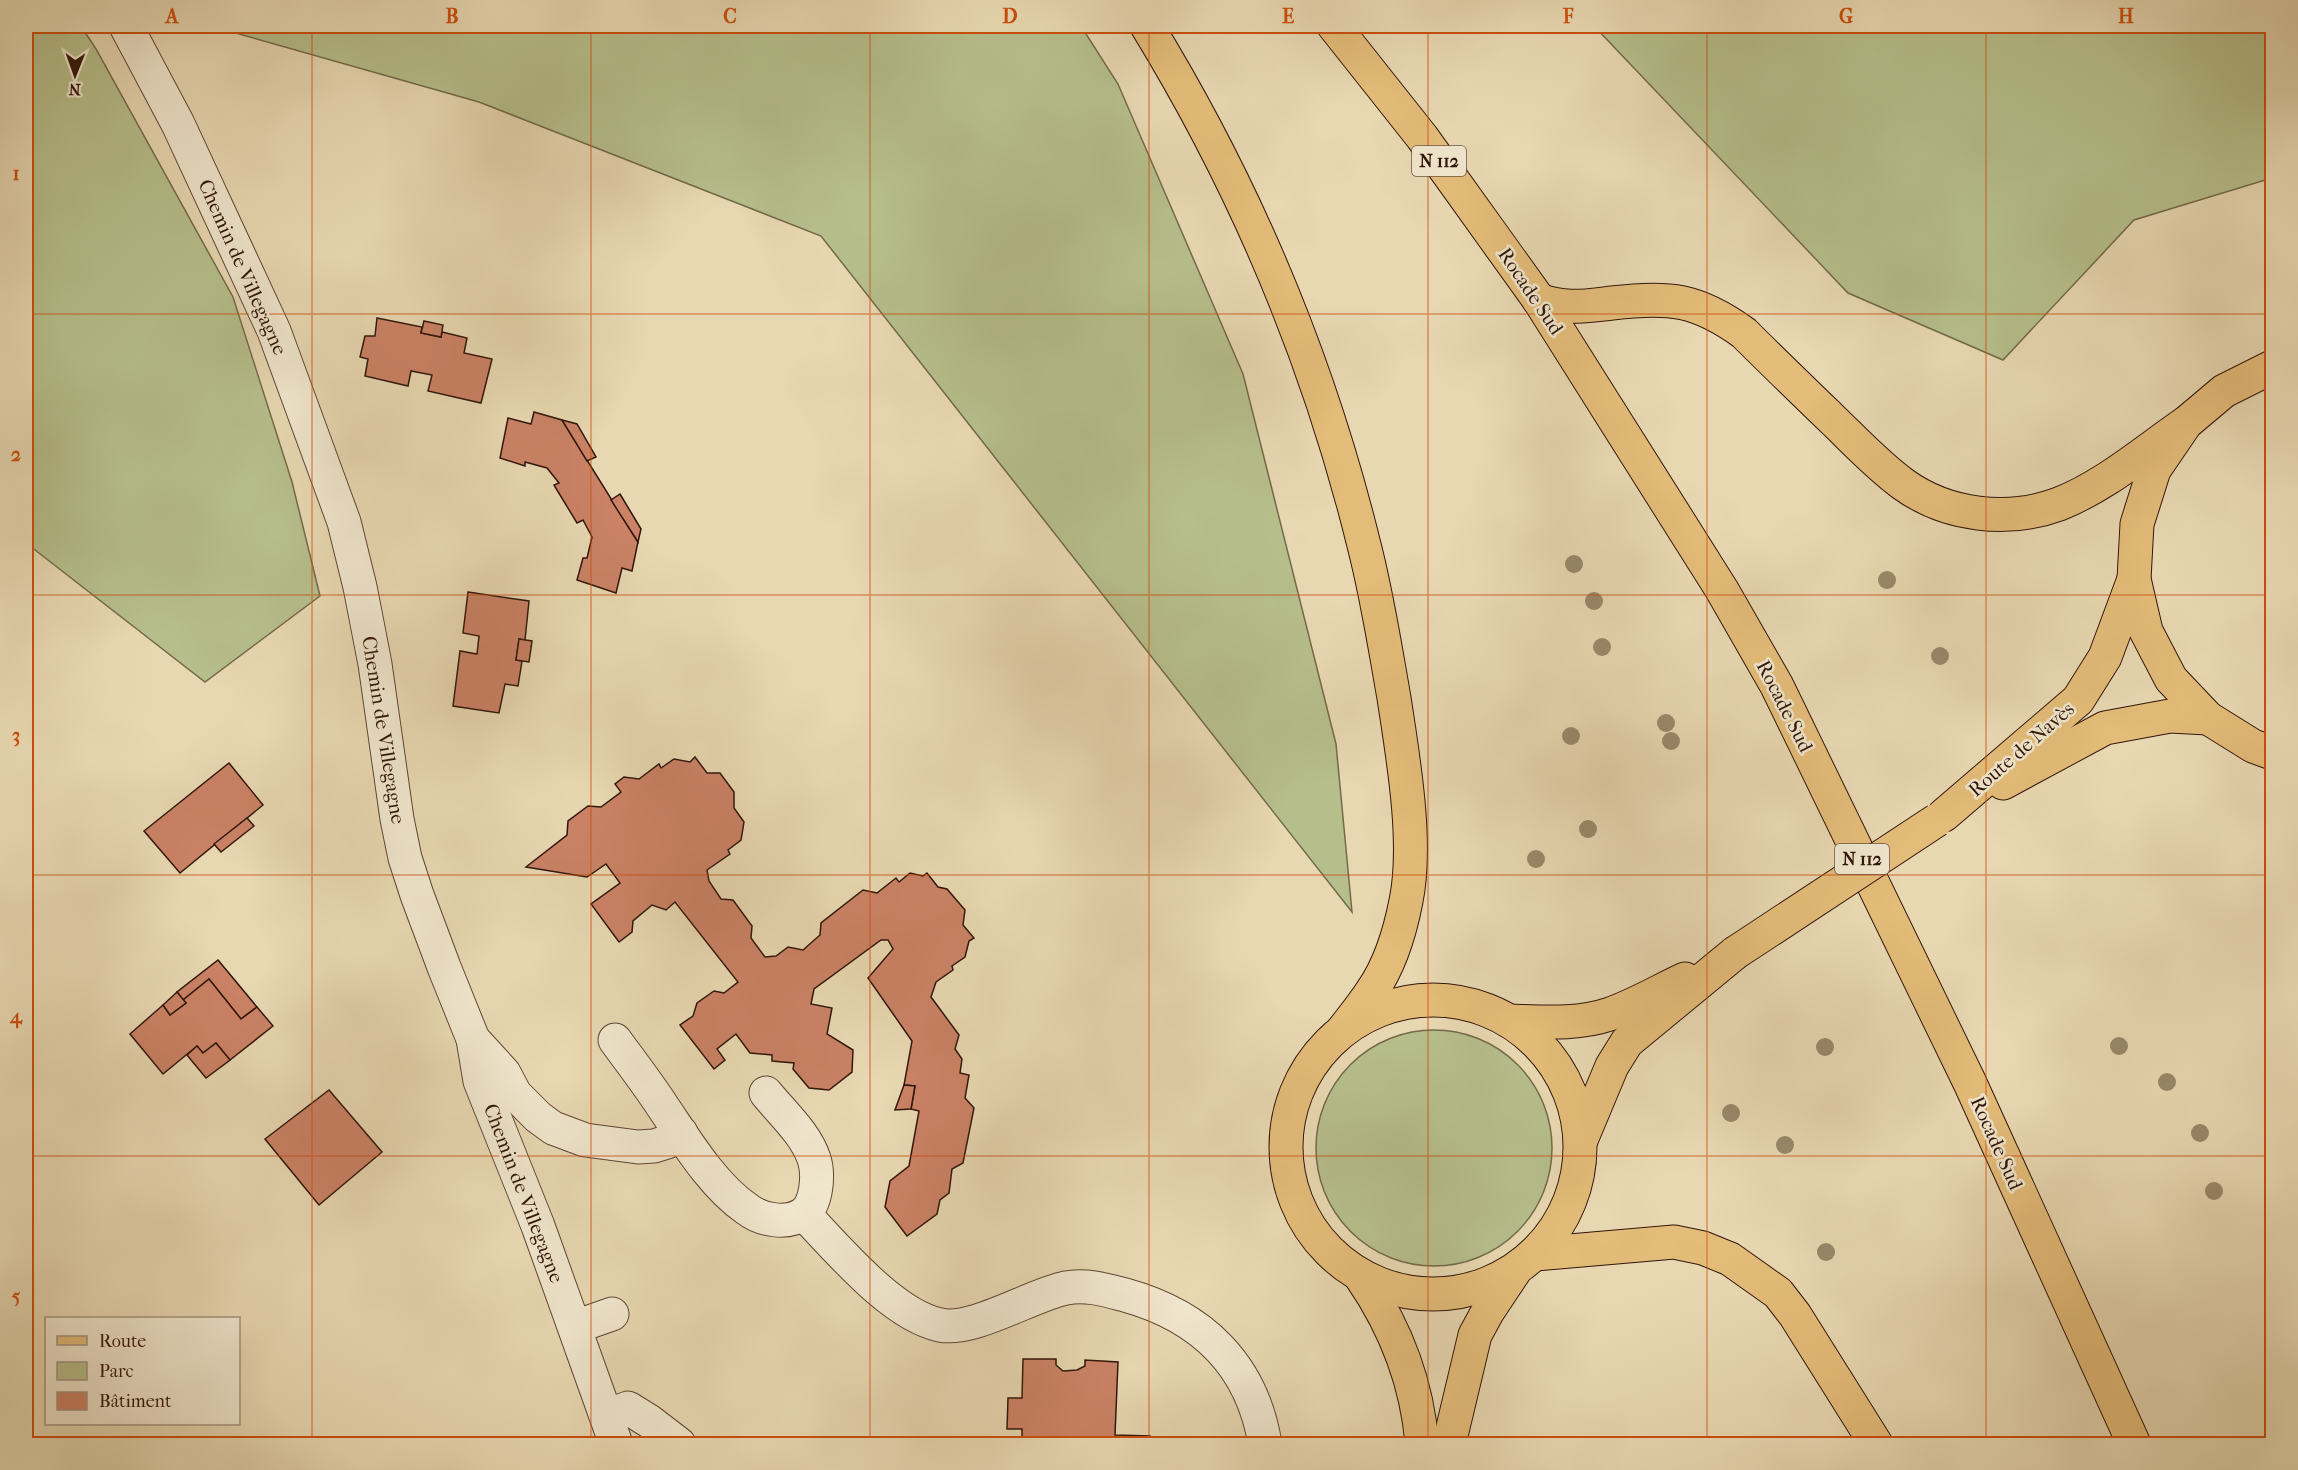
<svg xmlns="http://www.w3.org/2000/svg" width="2298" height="1470" font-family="'IM FELL French Canon',serif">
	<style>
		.green { fill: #b6bf8c; stroke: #736a4b; stroke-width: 1.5 }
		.building { fill: #cb8266; stroke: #30160a; stroke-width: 1.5 }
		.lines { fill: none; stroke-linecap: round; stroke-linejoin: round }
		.minor-casing { stroke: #5e4634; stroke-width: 35 }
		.major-casing { stroke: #30160a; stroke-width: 35 }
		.minor { stroke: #f0e6cd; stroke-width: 33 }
		.major { stroke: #e4bc79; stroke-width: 33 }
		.major-bridge-casing { stroke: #30160a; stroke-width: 35; stroke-linecap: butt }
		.major-bridge { stroke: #e4bc79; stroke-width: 33 }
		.tree { fill: #99896b }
		.grid { fill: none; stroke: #cc4f0c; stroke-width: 1.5; stroke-opacity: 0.55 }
		.labels { text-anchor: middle; stroke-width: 5; stroke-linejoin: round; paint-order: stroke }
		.shield { fill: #f0e6cd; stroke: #6a5444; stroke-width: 1.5 }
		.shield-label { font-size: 18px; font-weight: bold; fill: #30160a }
		.street-label { font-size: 20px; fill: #30160a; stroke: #f0e6cd }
		.neatline { fill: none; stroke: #cc4f0c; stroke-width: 2 }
		.grid-label { font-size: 20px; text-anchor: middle; font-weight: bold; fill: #cc4f0c }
	</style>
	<rect width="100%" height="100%" fill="#e8d8b2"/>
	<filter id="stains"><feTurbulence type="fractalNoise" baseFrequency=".00333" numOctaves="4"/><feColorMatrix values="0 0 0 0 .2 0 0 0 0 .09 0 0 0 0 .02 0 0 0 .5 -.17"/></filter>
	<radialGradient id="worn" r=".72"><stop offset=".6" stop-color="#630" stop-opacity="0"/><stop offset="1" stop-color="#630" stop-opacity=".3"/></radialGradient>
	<!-- green -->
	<g class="green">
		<path d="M26,26H81L96,49L233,297L292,482L320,596L205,682L26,543Z"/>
		<path d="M211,26H1081L1118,84L1243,374L1336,744L1352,912L821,236L479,102Z"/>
		<path d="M1594,26H2272V178L2134,220L2003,360L1848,293Z"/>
		<circle cx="1434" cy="1148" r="118"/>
	</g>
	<!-- building -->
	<g class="building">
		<path d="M377,318L422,327L421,333L441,337L442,332L467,338L464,353L492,359L481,403L428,391L432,375L411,371L408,386L365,376L368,359L360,357L365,336H375Z"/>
		<path d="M424,321L443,325L441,337L421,333Z"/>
		<path d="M534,412L562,420L638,542L632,571L622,568L616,593L577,580L583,558H587L592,537L583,520L577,523L554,485L559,483L547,468L525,462V466L500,458L508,418L531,424Z"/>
		<path d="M562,420L577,424L596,457L587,461Z"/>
		<path d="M620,494L641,529L638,542L611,500Z"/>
		<path d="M468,592L529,601L525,640L519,639L516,660L522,661L518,686L505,684L499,713L453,706L460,651L477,654L479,636L463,633Z"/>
		<path d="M519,639L532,641L529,662L516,660Z"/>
		<path d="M695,757L707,773H720L734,792V808L744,822L741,840L728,850L730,854L707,870L709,881L721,899L733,900L752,926L751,938L765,957L776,956L788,947L803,950L820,935L821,923L863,890L877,893L896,878L899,882L910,873L923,876L927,873L938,887L947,889L965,910L963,925L974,938L969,941L965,957L952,966L953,970L936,982L931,997L959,1035L955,1049L962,1059L960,1073L969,1075L965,1098L974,1108L963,1163L952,1169L949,1193L940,1200L937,1214L907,1236L885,1207L890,1181L909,1166L919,1111L911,1109L915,1086L904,1085L912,1041L868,978L893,949L888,940H881L814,989L811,1004L832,1008L827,1034L853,1050L852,1072L829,1090L809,1088L793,1069L794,1063L772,1061V1055L750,1053L736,1034L717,1049L725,1060L714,1069L680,1025L693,1016L697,1003L714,991L724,993L738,982L675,902L666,910L652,905L633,921L632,932L619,942L591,904L620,883L606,864L587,877L526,867L567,835L568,821L588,806L601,807L621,792L615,784L624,777L639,779L659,764L661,768L674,759L690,762Z"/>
		<path d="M229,763L263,805L180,873L144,831Z"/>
		<path d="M247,818L254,826L221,852L214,844Z"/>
		<path d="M218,960L257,1007L241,1019L209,979L183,1000L177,992Z"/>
		<path d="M209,979L241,1019L257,1007L273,1026L230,1060L216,1043L203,1053L197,1046L163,1074L130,1034L163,1005L170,1015L186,1003L183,1000Z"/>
		<path d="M177,992L186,1003L170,1015L163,1005Z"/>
		<path d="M216,1043L230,1060L206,1078L187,1055L197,1046L203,1053Z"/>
		<path d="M904,1085L915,1086L911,1109L895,1110Z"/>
		<path d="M329,1090L382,1152L319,1205L265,1139Z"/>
		<path d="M1023,1359H1056V1365L1063,1371L1077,1370L1085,1366V1360L1118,1362L1115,1435L1150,1436L1149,1444H911V1439L1022,1442V1429H1007L1008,1398H1022Z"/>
	</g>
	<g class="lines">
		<defs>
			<g id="minor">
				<path d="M126,26L178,124L274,331L344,522L360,587L375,664L397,819L405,858L417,895L444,967L473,1039L480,1081L538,1226L616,1444"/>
				<path d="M473,1039L504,1073L515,1094L538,1117L553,1128L585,1140L638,1147L654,1146L667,1142L681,1133"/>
				<path d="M615,1040C631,1062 648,1084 663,1107C686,1141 713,1186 747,1209C761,1220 787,1225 803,1214C817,1205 819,1174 814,1159C806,1134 782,1113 766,1093"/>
				<path d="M804,1214C838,1249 892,1315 940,1325C974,1332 1031,1295 1066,1288C1086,1284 1106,1290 1125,1295C1201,1316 1252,1364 1265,1444"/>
				<path d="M575,1327L612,1314"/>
				<path d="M607,1416L628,1408L649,1421L679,1444"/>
			</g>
			<g id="major">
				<path d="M1147,26C1245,186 1319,362 1364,545C1377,595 1385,647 1394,698C1403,757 1418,843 1406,901C1400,932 1390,965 1372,991C1363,1005 1353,1017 1343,1030"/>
				<path d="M1334,26L1422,137L1539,300L1722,590L1777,686L1970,1083L2134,1444"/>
				<path d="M1539,300C1566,310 1585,306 1612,303C1669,296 1697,299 1744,333C1773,362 1802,390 1832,419C1855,441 1877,465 1903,484C1947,516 2008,523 2059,504C2105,486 2145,451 2186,423"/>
				<path d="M2272,367L2224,391L2186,423L2154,470L2137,524L2134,579L2146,631L2171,679L2208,718L2253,746L2272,753"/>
				<path d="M2003,783L2105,728L2170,716L2208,718"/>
				<path d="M1944,815L2078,700L2105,657L2134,579"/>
				<circle cx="1433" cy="1147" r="147"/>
				<path d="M1509,1021C1543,1022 1578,1025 1610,1014C1636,1005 1661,990 1685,979"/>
				<path d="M1581,1140L1612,1066L1627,1042L1735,953"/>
				<path d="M1535,1254L1674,1242L1703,1248L1730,1259L1778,1293L1795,1315L1876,1444"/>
				<path d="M1361,1277C1396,1328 1417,1382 1422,1444"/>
				<path d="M1449,1444L1475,1335L1488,1311L1514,1272"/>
			</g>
		</defs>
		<!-- minor casing -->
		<use href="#minor" class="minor-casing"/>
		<!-- major casing -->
		<use href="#major" class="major-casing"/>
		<!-- minor -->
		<use href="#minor" class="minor"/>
		<!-- major -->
		<use href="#major" class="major"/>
		<defs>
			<path id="major-bridge" d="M1735,953L1937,820"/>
		</defs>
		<!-- major-bridge casing -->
		<use href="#major-bridge" class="major-bridge-casing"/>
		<!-- major-bridge -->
		<use href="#major-bridge" class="major-bridge"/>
	</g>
	<!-- trees -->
	<g class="tree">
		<circle cx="1574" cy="564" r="9"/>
		<circle cx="1887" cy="580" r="9"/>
		<circle cx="1594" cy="601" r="9"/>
		<circle cx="1602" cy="647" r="9"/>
		<circle cx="1940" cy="656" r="9"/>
		<circle cx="1666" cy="723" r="9"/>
		<circle cx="1571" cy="736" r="9"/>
		<circle cx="1671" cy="741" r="9"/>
		<circle cx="1588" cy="829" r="9"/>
		<circle cx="1536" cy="859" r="9"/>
		<circle cx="2119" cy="1046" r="9"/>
		<circle cx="1825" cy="1047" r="9"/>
		<circle cx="2167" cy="1082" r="9"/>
		<circle cx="1731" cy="1113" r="9"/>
		<circle cx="2200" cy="1133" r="9"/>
		<circle cx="1785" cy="1145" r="9"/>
		<circle cx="2214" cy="1191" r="9"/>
		<circle cx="1826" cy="1252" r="9"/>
	</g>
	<!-- grid -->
	<path class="grid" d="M312,26V1444M591,26V1444M870,26V1444M1149,26V1444M1428,26V1444M1707,26V1444M1986,26V1444M26,314H2272M26,595H2272M26,875H2272M26,1156H2272"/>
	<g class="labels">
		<!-- shield labels -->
		<g class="shield">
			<rect x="1412" y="146" width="54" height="30" rx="4.5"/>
			<rect x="1835" y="844" width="54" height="30" rx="4.5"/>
		</g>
		<g class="shield-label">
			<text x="1439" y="167">N 112</text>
			<text x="1862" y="865">N 112</text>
		</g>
		<!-- street labels -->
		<g class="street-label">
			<text transform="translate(243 267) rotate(66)" y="7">Chemin de Villegagne</text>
			<text transform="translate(1531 291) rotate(56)" y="7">Rocade Sud</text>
			<text transform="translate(1785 706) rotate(63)" y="7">Rocade Sud</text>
			<text transform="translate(384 730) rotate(81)" y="7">Chemin de Villegagne</text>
			<text transform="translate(2021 749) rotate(-41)" y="7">Route de Navès</text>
			<text transform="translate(1997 1143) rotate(66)" y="7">Rocade Sud</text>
			<text transform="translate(524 1193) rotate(69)" y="7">Chemin de Villegagne</text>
		</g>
	</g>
	<!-- margin -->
	<rect width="2298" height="1470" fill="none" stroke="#e8d8b2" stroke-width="66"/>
	<!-- legend -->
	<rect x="45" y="1317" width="195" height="108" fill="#f0e6cd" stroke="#a3937f" stroke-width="1.5"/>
	<rect x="57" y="1336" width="30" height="9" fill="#e4bc79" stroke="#a3937f" stroke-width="1.5"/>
	<text x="99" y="1347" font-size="18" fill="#30160a">Route</text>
	<rect x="57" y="1362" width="30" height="18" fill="#b6bf8c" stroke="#a3937f" stroke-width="1.5"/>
	<text x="99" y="1377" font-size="18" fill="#30160a">Parc</text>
	<rect x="57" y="1392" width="30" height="18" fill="#cb8266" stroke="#a3937f" stroke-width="1.5"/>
	<text x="99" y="1407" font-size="18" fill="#30160a">Bâtiment</text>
	<!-- north arrow -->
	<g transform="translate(75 75) rotate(181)" stroke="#f0e6cd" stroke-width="4.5" paint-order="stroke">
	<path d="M0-4.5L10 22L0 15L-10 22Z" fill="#30160a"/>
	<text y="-9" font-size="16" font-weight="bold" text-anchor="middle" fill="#30160a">N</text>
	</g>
	<rect x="33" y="33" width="2232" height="1404" class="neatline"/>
	<g class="grid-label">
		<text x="172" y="23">A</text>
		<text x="452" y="23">B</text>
		<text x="730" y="23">C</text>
		<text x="1010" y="23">D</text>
		<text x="1288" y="23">E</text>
		<text x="1568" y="23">F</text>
		<text x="1846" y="23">G</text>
		<text x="2126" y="23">H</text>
		<text x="16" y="180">1</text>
		<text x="16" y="461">2</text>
		<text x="16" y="742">3</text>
		<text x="16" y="1023">4</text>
		<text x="16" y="1303">5</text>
	</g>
	<rect width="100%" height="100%" filter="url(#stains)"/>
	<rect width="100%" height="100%" fill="url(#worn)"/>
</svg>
